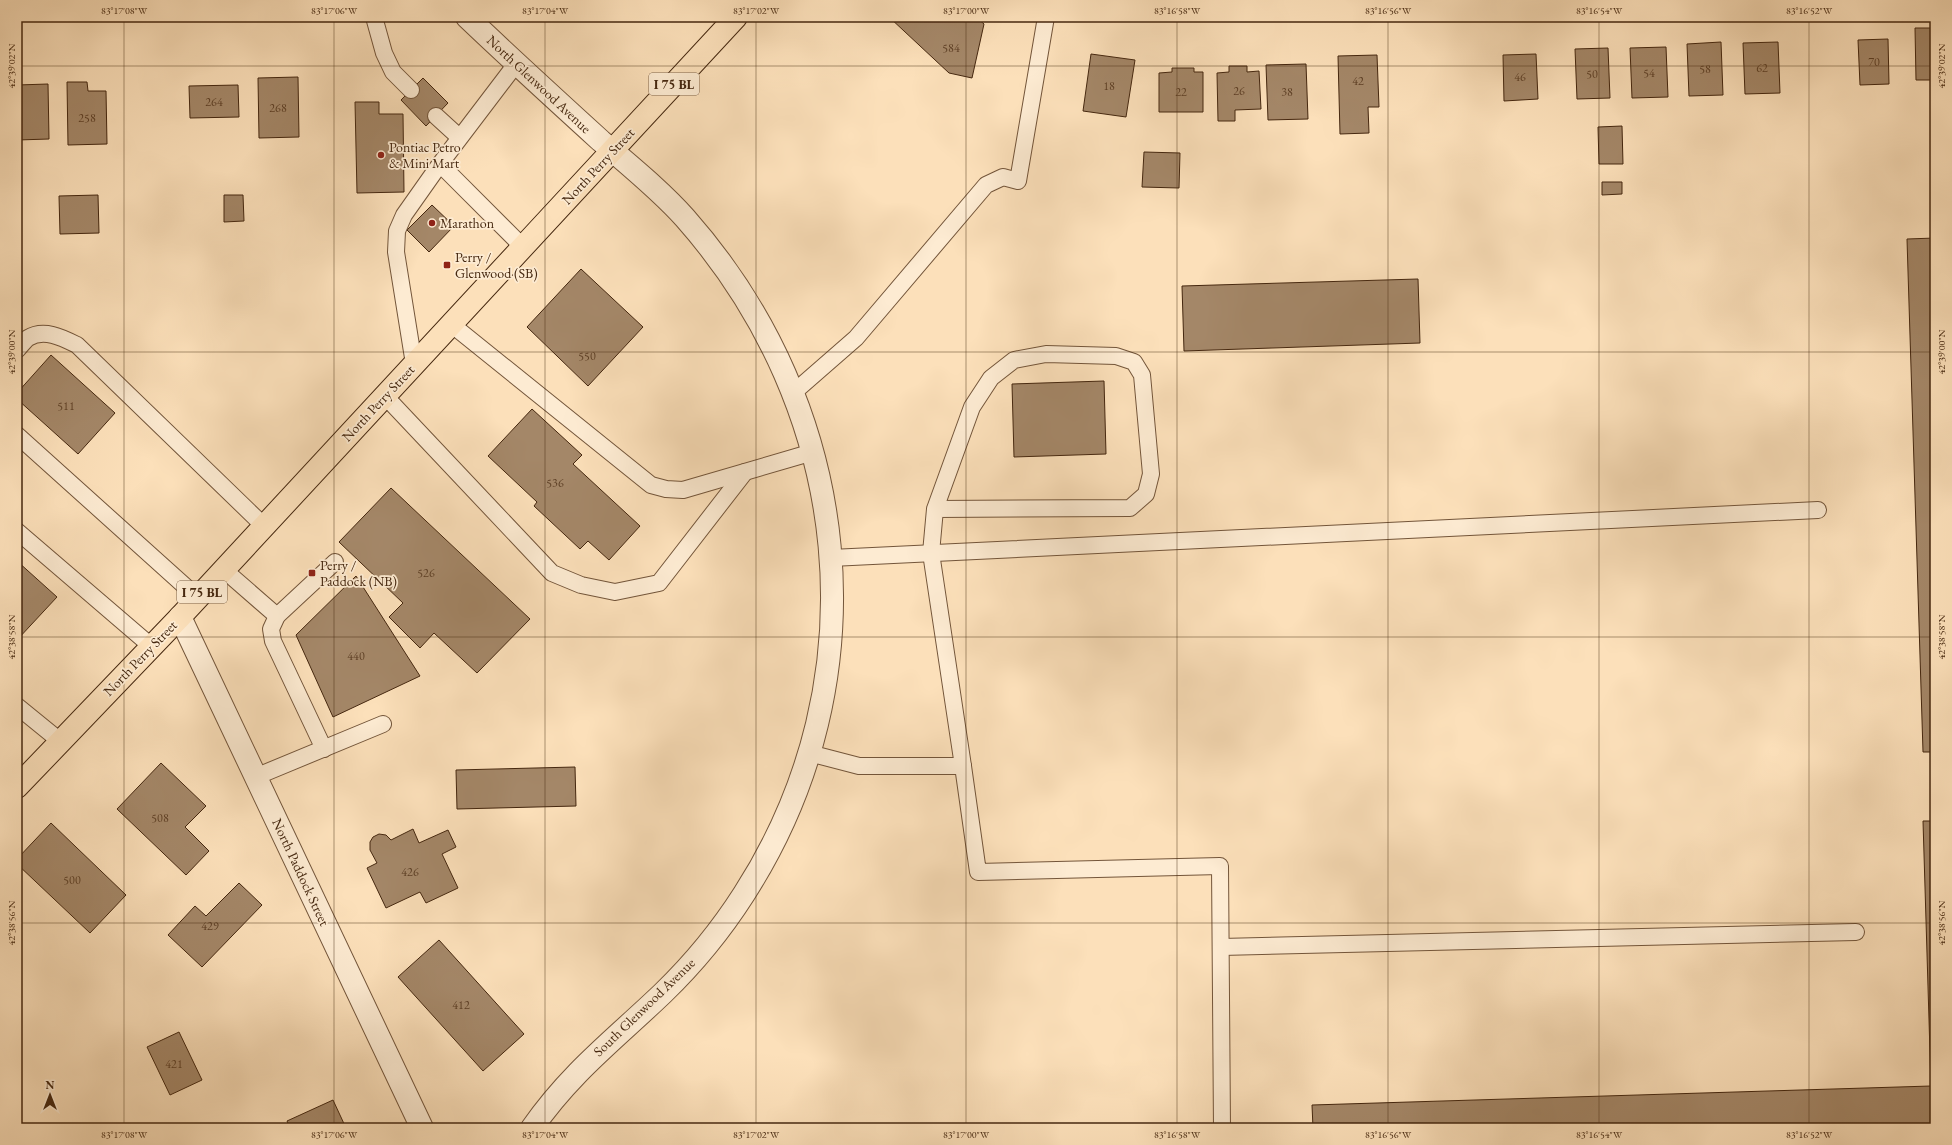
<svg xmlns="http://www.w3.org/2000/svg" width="1952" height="1145" font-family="'EB Garamond',serif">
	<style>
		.building { fill: #a48768; stroke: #45270f }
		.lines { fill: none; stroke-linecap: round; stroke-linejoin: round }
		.service-casing { stroke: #73553a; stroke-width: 18 }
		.minor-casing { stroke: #73553a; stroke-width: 24 }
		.primary-casing { stroke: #45270f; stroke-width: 24 }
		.service { stroke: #fdebd2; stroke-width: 16 }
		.minor { stroke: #fdebd2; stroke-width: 22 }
		.primary { stroke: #fce0ba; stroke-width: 22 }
		.ticks { fill: none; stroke: #45270f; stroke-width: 1; stroke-opacity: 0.45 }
		.poi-dot { fill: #8f2418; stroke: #fdebd2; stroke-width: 1.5 }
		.labels { text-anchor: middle; stroke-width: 3.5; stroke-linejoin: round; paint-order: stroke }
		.number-label { font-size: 12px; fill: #5d3f25 }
		.shield { fill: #fdebd2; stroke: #7c624a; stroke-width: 1 }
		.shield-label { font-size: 13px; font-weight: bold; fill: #45270f }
		.street-label { font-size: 14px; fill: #45270f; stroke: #fdebd2 }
		.poi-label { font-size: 14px; fill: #45270f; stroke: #fdebd2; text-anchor: start }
		.neatline { fill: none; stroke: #45270f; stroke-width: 1.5 }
		.ticks-label { font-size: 10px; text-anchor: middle; fill: #45270f }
	</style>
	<rect width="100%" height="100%" fill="#fce0ba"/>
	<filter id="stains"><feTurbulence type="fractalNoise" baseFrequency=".005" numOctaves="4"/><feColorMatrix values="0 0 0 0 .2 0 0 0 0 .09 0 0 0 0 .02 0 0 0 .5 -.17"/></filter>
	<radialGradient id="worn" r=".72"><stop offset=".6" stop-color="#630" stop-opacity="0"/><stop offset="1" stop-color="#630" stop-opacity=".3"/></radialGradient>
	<!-- building -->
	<g class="building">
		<path d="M889,17H976L984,24L972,78L949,73Z"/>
		<path d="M1915,28H1935V80H1916Z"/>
		<path d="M1888,39L1889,84L1860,85L1858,40Z"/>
		<path d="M1721,42L1723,95L1689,96L1687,44Z"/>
		<path d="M1778,42L1780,93L1745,94L1743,43Z"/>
		<path d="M1666,47L1668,97L1632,98L1630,48Z"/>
		<path d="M1608,48L1610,98L1577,99L1575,49Z"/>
		<path d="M1091,54L1135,60L1126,117L1083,111Z"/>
		<path d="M1536,54L1538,99L1504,101L1503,55Z"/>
		<path d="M1377,55L1379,107H1368L1369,133L1340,134L1338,56Z"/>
		<path d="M1306,64L1308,119L1268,120L1266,65Z"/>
		<path d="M1229,66H1247V72L1259,71L1261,109L1235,110V121H1218L1217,73L1229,72Z"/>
		<path d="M1172,68H1194V72H1203V112H1159V73L1172,72Z"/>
		<path d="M298,77L299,137L259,138L258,78Z"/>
		<path d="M423,78L448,103L426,126L401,100Z"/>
		<path d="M67,82H87L88,91H106L107,144L68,145Z"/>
		<path d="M48,84L49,139L17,140V85Z"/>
		<path d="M238,85L239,117L190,118L189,86Z"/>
		<path d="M355,102H379V114H403L404,192L357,193Z"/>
		<path d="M1622,126L1623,164H1599L1598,127Z"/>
		<path d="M1144,152L1180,153L1179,188L1142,187Z"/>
		<path d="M1602,182H1622V194L1602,195Z"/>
		<path d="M98,195L99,233L60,234L59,196Z"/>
		<path d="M224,195H243L244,221L224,222Z"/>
		<path d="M432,205L454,226L429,252L407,230Z"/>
		<path d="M1935,238V752H1923L1907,239Z"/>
		<path d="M581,269L643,327L588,386L527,327Z"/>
		<path d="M1418,279L1420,343L1184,351L1182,286Z"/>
		<path d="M51,355L115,413L78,454L17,399V393Z"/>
		<path d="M1104,381L1106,454L1014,457L1012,384Z"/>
		<path d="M532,409L582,455L573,464L640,526L609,560L588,541L580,549L534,506L537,502L488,456Z"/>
		<path d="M391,488L530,619L477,673L434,633L420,648L389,617L403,603L339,542Z"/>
		<path d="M17,561L57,597L17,640Z"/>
		<path d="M356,576L420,676L333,717L296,635Z"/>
		<path d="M161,763L206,806L185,827L209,851L186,875L117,809Z"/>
		<path d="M575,767L576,806L457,809L456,770Z"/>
		<path d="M1923,821H1935V1104H1932L1933,1128H1313L1312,1105L1931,1086Z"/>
		<path d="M51,823L126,895L90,933L17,864V859Z"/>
		<path d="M413,829L419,843L448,830L456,847L442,854L458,888L426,903L420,892L386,908L367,868L377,863L370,850V842L373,837L379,834L386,835L391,840Z"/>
		<path d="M239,883L262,905L202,967L168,935L195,906L206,916Z"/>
		<path d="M439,940L524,1034L483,1071L398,977Z"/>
		<path d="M179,1032L202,1080L170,1095L147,1047Z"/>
		<path d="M333,1100L346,1128H290L287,1121Z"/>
	</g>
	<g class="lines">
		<defs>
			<g id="service">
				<path d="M374,17L384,53L393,72L411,90"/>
				<path d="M436,116L459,137"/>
				<path d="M440,164L523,247"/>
				<path d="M451,324L651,485L666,489L683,490L813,452"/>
				<path d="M17,350C21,346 24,341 28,338C44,328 63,338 77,345L264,526"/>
				<path d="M414,364L396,252L397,231L404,215L440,164L516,64"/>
				<path d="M793,393L856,338L986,185L1003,177L1018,181L1046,17"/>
				<path d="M384,395L552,573L581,585L615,592L659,583L745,472"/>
				<path d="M17,435L197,597"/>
				<path d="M935,509L1130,508L1146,494L1151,474L1142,375L1134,362L1116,356L1046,354L1014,360L991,378L972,407L935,509L931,553L963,766"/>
				<path d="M17,531L151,646"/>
				<path d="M831,558L1818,510"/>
				<path d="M223,569L277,616"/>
				<path d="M17,706L60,741"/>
				<path d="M324,749L273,641L271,629L277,616L335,562"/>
				<path d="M809,753L859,766H963L978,872L1220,866L1222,1128"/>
				<path d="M255,777L383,724"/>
				<path d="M1221,947L1856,932"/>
			</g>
			<g id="minor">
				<path d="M467,17C511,59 556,100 601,141C630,166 660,190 685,218C853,408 883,678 744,894C721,930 694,963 663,993C615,1039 571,1072 532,1128"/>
				<path d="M180,617L422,1128"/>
			</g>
			<path id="primary" d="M17,787L180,617L736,17"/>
		</defs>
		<!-- service casing -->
		<use href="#service" class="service-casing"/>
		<!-- minor casing -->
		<use href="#minor" class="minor-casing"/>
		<!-- primary casing -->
		<use href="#primary" class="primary-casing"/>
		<!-- service -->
		<use href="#service" class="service"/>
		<!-- minor -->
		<use href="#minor" class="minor"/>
		<!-- primary -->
		<use href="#primary" class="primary"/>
	</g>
	<!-- ticks -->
	<path class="ticks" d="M124,17V1128M334,17V1128M545,17V1128M756,17V1128M966,17V1128M1177,17V1128M1388,17V1128M1599,17V1128M1809,17V1128M17,66H1935M17,352H1935M17,637H1935M17,923H1935"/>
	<!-- markers -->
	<g class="poi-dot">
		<circle cx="381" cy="155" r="4"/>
		<circle cx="432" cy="223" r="4"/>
		<rect x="443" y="261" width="8" height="8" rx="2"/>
		<rect x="308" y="569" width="8" height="8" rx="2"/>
	</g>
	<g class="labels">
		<!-- number labels -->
		<g class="number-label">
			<text x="951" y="52">584</text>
			<text x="1874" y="66">70</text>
			<text x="1762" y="72">62</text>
			<text x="1705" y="73">58</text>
			<text x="1649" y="77">54</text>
			<text x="1592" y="78">50</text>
			<text x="1520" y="81">46</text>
			<text x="1358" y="85">42</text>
			<text x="1109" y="90">18</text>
			<text x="1239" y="95">26</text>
			<text x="1181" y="96">22</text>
			<text x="1287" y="96">38</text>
			<text x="214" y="106">264</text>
			<text x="278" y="112">268</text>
			<text x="87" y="122">258</text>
			<text x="587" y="360">550</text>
			<text x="66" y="410">511</text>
			<text x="555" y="487">536</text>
			<text x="426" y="577">526</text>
			<text x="356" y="660">440</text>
			<text x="160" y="822">508</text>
			<text x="410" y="876">426</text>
			<text x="72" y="884">500</text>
			<text x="210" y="930">429</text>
			<text x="461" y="1009">412</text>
			<text x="174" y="1068">421</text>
		</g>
		<!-- shield labels -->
		<g class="shield">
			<rect x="649" y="73" width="50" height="22" rx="3"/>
			<rect x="177" y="581" width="50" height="22" rx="3"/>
		</g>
		<g class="shield-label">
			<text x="674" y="89">I 75 BL</text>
			<text x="202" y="597">I 75 BL</text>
		</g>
		<!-- street labels -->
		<g class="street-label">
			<text transform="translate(539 84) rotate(43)" y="5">North Glenwood Avenue</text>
			<text transform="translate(598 166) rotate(-47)" y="5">North Perry Street</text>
			<text transform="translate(378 403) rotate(-47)" y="5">North Perry Street</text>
			<text transform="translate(140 658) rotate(-46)" y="5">North Perry Street</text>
			<text transform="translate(301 872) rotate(65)" y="5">North Paddock Street</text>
			<text transform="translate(644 1007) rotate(-44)" y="5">South Glenwood Avenue</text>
		</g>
		<!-- poi labels -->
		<g class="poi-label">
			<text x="389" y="152">Pontiac Petro<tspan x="389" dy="16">&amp; Mini Mart</tspan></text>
			<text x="440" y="228">Marathon</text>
			<text x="455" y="262">Perry /<tspan x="455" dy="16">Glenwood (SB)</tspan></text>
			<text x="320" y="570">Perry /<tspan x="320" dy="16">Paddock (NB)</tspan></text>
		</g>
	</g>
	<!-- margin -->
	<rect width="1952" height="1145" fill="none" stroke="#fce0ba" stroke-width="44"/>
	<!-- north arrow -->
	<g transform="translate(50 1095)" stroke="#fdebd2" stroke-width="3" paint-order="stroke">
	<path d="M0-3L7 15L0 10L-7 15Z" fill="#45270f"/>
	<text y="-6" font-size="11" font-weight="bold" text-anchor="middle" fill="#45270f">N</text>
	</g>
	<rect x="22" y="22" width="1908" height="1101" class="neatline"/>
	<g class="ticks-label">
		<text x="124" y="14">83°17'08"W</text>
		<text x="334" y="14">83°17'06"W</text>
		<text x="545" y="14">83°17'04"W</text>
		<text x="756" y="14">83°17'02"W</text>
		<text x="966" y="14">83°17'00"W</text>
		<text x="1177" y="14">83°16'58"W</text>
		<text x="1388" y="14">83°16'56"W</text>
		<text x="1599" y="14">83°16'54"W</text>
		<text x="1809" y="14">83°16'52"W</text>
		<text transform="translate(11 66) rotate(-90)" y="4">42°39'02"N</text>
		<text transform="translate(1941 66) rotate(-90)" y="4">42°39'02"N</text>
		<text transform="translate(11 352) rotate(-90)" y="4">42°39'00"N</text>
		<text transform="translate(1941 352) rotate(-90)" y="4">42°39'00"N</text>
		<text transform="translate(11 637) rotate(-90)" y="4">42°38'58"N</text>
		<text transform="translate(1941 637) rotate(-90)" y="4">42°38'58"N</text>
		<text transform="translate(11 923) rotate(-90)" y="4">42°38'56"N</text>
		<text transform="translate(1941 923) rotate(-90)" y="4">42°38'56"N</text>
		<text x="124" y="1138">83°17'08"W</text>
		<text x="334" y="1138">83°17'06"W</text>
		<text x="545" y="1138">83°17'04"W</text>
		<text x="756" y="1138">83°17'02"W</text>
		<text x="966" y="1138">83°17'00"W</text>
		<text x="1177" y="1138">83°16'58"W</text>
		<text x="1388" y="1138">83°16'56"W</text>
		<text x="1599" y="1138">83°16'54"W</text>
		<text x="1809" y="1138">83°16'52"W</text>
	</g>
	<rect width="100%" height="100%" filter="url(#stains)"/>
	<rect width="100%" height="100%" fill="url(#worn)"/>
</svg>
